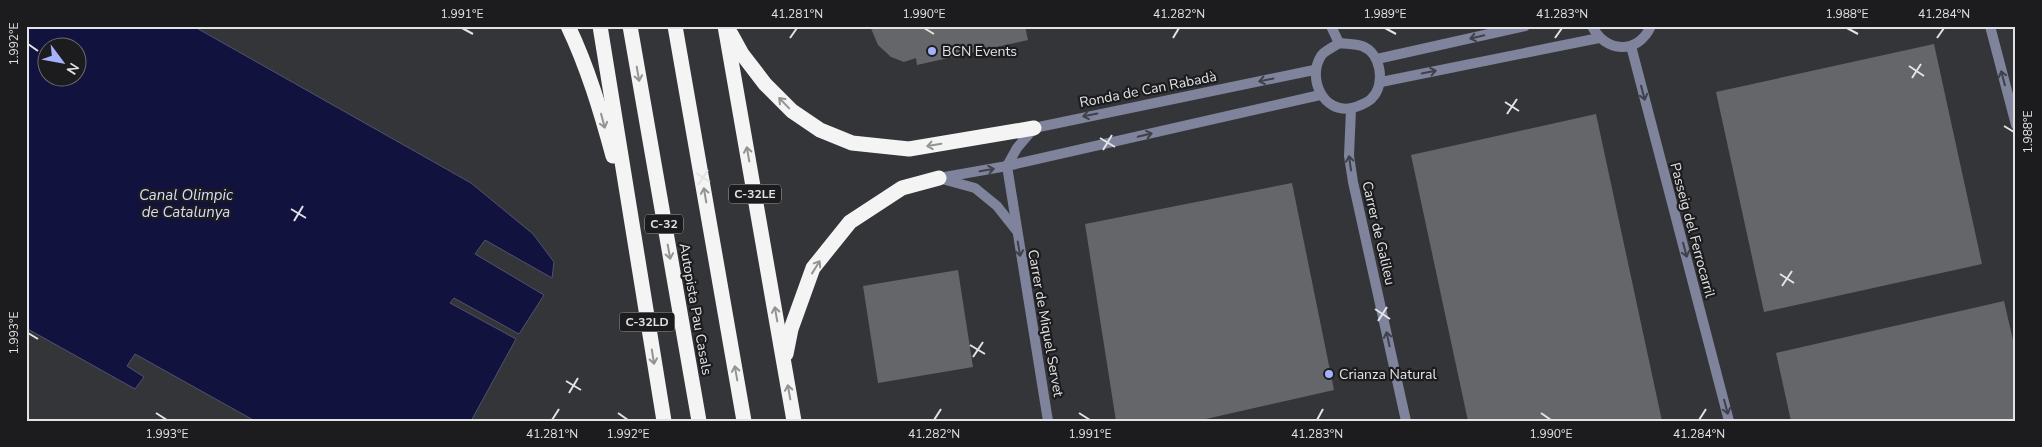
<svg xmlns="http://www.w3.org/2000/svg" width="2042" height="447" font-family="'Nunito Sans',sans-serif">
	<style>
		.water { fill: #12123f; stroke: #515171; fill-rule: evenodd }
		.building { fill: #656669 }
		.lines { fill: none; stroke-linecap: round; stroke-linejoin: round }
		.street { stroke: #7f839c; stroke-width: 10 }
		.highway { stroke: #f4f4f4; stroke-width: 15 }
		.oneway { stroke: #3f404a }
		.oneway2 { stroke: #939394 }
		.ticks { fill: none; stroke: #e3e3e5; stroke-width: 2 }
		.poi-dot { fill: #a6b1fc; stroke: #1c1c1e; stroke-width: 2 }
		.labels { text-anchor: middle; stroke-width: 4.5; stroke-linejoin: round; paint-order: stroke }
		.shield { fill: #1c1c1e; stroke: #a7a7a9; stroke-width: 1 }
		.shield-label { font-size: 12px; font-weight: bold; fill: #e3e3e5 }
		.poi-label { font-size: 14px; fill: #e3e3e5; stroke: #1c1c1e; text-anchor: start }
		.street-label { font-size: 14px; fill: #e3e3e5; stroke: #1c1c1e }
		.water-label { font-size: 15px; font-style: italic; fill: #d6dcfd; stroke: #1c1c1e }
		.neatline { fill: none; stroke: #e3e3e5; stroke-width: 2 }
		.ticks-label { font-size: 12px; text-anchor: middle; fill: #e3e3e5 }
	</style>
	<rect width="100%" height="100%" fill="#343538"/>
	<!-- water -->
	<path class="water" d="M26,26H193L471,183L533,234L554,262L552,278L485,240L475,254L544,295L519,334L454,298L450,303L516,339L471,421H255L135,354L127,366L144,377L135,389L26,328ZM48,48H78V78H48Z"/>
	<!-- building -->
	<g class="building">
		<path d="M870,26H1025L1028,40L917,65L916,58L904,62L891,57L878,45Z"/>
		<path d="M1934,44L1982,264L1764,312L1716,92Z"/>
		<path d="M1596,114L1662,421H1468L1411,155Z"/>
		<path d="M1292,183L1334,390L1197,421H1116L1085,224Z"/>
		<path d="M958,270L973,367L878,383L863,286Z"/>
		<path d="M2004,301L2016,353V421H1791L1776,353Z"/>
	</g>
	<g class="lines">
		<!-- street -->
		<g class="street">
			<path d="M1331,26L1339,43"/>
			<path d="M1592,26C1605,53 1638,55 1651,26"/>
			<path d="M1990,26L2016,125"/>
			<path d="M1339,43C1346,44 1356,44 1362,46C1381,53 1386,84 1372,98C1369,102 1357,107 1352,108C1323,114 1307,78 1321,56C1324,51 1334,47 1339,43Z"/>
			<path d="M1631,46L1729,421"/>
			<path d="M1377,59L1525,26"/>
			<path d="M1381,82L1599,38"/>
			<path d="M1351,109L1349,156L1353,182L1406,421"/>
			<path d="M939,178L1007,166L1320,95"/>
			<path d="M942,179L975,188L997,206L1016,230"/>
			<path d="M1048,421L1007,166L1017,148L1034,128L1314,70"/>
		</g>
		<!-- highway -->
		<g class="highway">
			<path d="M568,26C588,68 601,112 613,156"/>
			<path d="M600,26L664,421"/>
			<path d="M630,26L699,421"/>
			<path d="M675,26L744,421"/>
			<path d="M725,26L794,421"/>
			<path d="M731,34L742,54L765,84L792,111L820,130L852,143L909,149L1034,128"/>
			<path d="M786,354L791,329L813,268L850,222L902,188L939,178"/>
		</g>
	</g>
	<!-- one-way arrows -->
	<defs><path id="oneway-shaft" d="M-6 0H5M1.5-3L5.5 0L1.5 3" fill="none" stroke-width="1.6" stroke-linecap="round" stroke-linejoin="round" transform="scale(1.25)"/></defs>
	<g class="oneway">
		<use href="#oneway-shaft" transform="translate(1477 37) rotate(167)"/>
		<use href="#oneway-shaft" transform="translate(1429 72) rotate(-11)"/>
		<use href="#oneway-shaft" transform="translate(2003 78) rotate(-105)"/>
		<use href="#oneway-shaft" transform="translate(1266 80) rotate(169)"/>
		<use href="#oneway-shaft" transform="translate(1643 93) rotate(75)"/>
		<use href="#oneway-shaft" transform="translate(1090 115) rotate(169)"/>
		<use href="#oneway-shaft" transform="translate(1145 135) rotate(-13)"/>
		<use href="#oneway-shaft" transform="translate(1350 163) rotate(-98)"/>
		<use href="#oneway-shaft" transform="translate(987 170) rotate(-10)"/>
		<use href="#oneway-shaft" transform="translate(1019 249) rotate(80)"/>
		<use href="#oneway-shaft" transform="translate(1685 250) rotate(75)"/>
		<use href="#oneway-shaft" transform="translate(1388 339) rotate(-102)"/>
		<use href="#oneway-shaft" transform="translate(1726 407) rotate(75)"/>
	</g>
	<g class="oneway2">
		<use href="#oneway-shaft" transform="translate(638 74) rotate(80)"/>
		<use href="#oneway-shaft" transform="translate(784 103) rotate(-134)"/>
		<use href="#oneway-shaft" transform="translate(603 121) rotate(75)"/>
		<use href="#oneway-shaft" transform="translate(934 145) rotate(170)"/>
		<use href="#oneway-shaft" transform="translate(748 154) rotate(-100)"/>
		<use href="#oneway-shaft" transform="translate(705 195) rotate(-100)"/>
		<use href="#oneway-shaft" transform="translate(669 252) rotate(80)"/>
		<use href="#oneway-shaft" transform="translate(816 267) rotate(-58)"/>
		<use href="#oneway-shaft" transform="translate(776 314) rotate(-100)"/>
		<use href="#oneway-shaft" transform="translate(653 357) rotate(81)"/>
		<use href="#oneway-shaft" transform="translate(736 373) rotate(-100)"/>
		<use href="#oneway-shaft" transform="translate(789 392) rotate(-100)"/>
	</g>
	<!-- ticks -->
	<path class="ticks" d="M462,28L473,34M924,28L934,34M1385,28L1396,34M1847,28L1858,34M790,38L797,28M1173,38L1179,28M1555,38L1562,28M1937,38L1944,28M28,44L38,51M1909,66L1924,76M1912,78L1921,64M1505,102L1519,111M1507,114L1517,99M2004,126L2014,132M1100,138L1115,147M1103,150L1112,135M696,173L710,182M698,185L708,170M291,209L306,218M294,221L303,206M1780,274L1794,283M1782,286L1792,271M1375,309L1390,319M1378,321L1387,307M28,333L38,339M970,345L985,354M973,357L983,342M566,381L581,390M569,393L578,378M156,413L167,420M618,413L628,420M1079,413L1090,420M1541,413L1551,420M552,420L559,409M934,420L941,409M1317,420L1323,409M1699,420L1706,409"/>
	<!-- markers -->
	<g class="poi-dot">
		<circle cx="932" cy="51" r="5"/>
		<circle cx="1329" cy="374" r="5"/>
	</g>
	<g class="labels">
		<!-- shield labels -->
		<g class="shield">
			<rect x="729" y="184.5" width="52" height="19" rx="4"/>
			<rect x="645" y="214.5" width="38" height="19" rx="4"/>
			<rect x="619.5" y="312.5" width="55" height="19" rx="4"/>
		</g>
		<g class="shield-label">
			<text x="755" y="198">C-32LE</text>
			<text x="664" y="228">C-32</text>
			<text x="647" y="326">C-32LD</text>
		</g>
		<!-- poi labels -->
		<g class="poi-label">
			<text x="942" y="56">BCN Events</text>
			<text x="1339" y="379">Crianza Natural</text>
		</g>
		<!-- street labels -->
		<g class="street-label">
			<text transform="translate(1148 89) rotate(-11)" y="5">Ronda de Can Rabadà</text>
			<text transform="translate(1693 230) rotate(75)" y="5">Passeig del Ferrocarril</text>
			<text transform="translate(1379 233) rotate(77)" y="5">Carrer de Galileu</text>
			<text transform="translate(696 309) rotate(80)" y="5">Autopista Pau Casals</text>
			<text transform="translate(1046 323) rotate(80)" y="5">Carrer de Miquel Servet</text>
		</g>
		<!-- water labels -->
		<g class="water-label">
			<text x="186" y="200">Canal Olimpic<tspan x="186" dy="17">de Catalunya</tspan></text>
		</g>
	</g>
	<!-- border -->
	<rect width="2042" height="447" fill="none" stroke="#1c1c1e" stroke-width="55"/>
	<!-- north arrow -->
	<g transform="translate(62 62) rotate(122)"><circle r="24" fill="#1c1c1e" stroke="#6c6c6e"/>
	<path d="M0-4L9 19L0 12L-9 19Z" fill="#a6b1fc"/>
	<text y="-8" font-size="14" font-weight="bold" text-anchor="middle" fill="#e3e3e5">N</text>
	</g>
	<rect x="28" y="28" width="1986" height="392" class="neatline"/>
	<g class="ticks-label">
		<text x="462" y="18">1.991°E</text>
		<text x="797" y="18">41.281°N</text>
		<text x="924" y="18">1.990°E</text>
		<text x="1179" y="18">41.282°N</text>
		<text x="1385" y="18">1.989°E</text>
		<text x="1562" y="18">41.283°N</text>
		<text x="1847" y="18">1.988°E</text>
		<text x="1944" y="18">41.284°N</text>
		<text transform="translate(14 44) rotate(-90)" y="4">1.992°E</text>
		<text transform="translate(2028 132) rotate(-90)" y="4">1.988°E</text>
		<text transform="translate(14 333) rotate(-90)" y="4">1.993°E</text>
		<text x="167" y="438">1.993°E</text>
		<text x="552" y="438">41.281°N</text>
		<text x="628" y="438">1.992°E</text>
		<text x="934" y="438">41.282°N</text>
		<text x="1090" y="438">1.991°E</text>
		<text x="1317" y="438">41.283°N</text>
		<text x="1551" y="438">1.990°E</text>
		<text x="1699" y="438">41.284°N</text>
	</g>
</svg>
